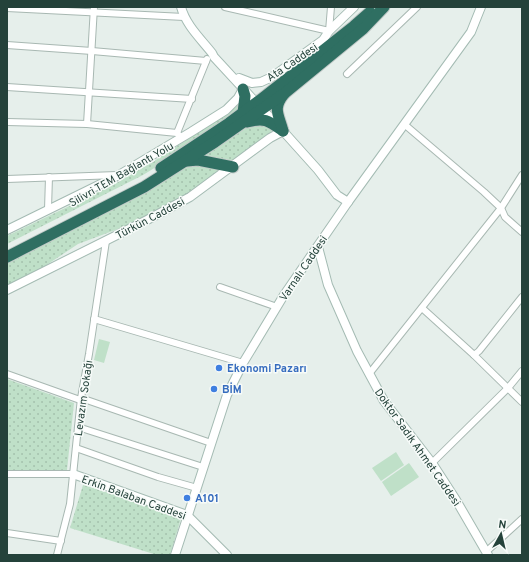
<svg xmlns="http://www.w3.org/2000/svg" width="529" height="562" font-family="Overpass,sans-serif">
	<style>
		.grass { fill: url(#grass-dots) }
		.park { fill: #bfe0c8 }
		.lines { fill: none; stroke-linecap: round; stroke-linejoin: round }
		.street-casing { stroke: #a8b8b2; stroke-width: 8 }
		.secondary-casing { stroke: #a4bbb3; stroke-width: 10 }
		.highway-casing { stroke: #c2cac8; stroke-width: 13 }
		.street { stroke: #fff; stroke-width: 6 }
		.secondary { stroke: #fff; stroke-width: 8 }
		.highway { stroke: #2f6f62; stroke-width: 11 }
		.shop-dot { fill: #3f7fe0; stroke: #f7fbf9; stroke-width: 1.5 }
		.labels { text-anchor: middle; stroke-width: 3; stroke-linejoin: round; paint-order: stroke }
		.street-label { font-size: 11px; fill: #24423a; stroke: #f7fbf9 }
		.shop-label { font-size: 11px; font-weight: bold; fill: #366cbe; stroke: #f7fbf9; text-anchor: start }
	</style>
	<defs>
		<pattern id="grass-dots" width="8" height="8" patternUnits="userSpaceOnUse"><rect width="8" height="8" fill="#bfe0c8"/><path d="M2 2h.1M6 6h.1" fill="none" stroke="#a4c1ad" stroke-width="1.8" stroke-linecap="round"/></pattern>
	</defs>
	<rect width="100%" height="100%" fill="#e6efeb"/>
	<!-- grass -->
	<g class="grass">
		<path d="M243,99L240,110L195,143L143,175L7,244V236L115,184L154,161L213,123L236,107Z"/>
		<path d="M251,125L273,126L272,131L232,161L225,162L203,156Z"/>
		<path d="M200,164L220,167L221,171L165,209L142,220L78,244L36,272L7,286V263L145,193L184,168Z"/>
		<path d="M7,379L74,403L67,470H7Z"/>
		<path d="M83,485L182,515L170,555H157L70,528Z"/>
	</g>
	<!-- park -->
	<g class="park">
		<path d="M99,339L110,342L104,363L94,360Z"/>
		<path d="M396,452L404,465L381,481L372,468Z"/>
		<path d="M409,463L419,477L391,496L382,482Z"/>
	</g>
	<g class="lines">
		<defs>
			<g id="street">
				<path d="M225,7L329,31L331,7"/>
				<path d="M7,8L184,17"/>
				<path d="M7,45L92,51L206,61"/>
				<path d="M347,74L417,7"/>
				<path d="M7,87L192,99"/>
				<path d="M7,122L87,124L177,133"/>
				<path d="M87,124L94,7"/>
				<path d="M404,124L484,192L501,208L505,217L522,232"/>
				<path d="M179,135L177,133L207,59"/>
				<path d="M7,179L117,175"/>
				<path d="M48,209L49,177"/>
				<path d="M220,287L277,307"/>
				<path d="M422,308L474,355L522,402"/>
				<path d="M94,319L243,363"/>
				<path d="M474,355L479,351L522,297"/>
				<path d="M7,374L80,400"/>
				<path d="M369,374L501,208L522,175"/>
				<path d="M81,398L211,443"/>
				<path d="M78,427L203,467"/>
				<path d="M76,448L158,477L197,488"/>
				<path d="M432,463L508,388L522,371"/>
				<path d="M7,474H73"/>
				<path d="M7,533L61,541"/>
				<path d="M487,551L522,519"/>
				<path d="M57,555L70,504L81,398L89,354L106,241"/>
			</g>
			<g id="secondary">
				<path d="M181,7C186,25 200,38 212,53L214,57L262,109L283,131L318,170L337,195L348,202"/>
				<path d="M239,78L252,83L261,82L272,77L323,40L329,31L354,7"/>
				<path d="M7,230L119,175L191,132L226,110L238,98L243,89"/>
				<path d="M318,247L328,285L357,351L384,401L432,463L456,500L488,555"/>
				<path d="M7,290L147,220L190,197L270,138L283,131"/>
				<path d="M73,474L187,515L227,555"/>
				<path d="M175,555L227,395L243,363L284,295L348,202L471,32L481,7"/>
			</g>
			<g id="highway">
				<path d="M243,89L245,96L243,113"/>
				<path d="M247,122C265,117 269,121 283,131"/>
				<path d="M283,131C279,115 272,109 284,94"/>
				<path d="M187,161L198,160L233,167"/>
				<path d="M161,168L229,123L260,100L354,26L370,12"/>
				<path d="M7,257L144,187L215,142L285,93L363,29L384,7"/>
			</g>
		</defs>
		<!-- street casing -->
		<use href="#street" class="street-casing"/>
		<!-- secondary casing -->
		<use href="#secondary" class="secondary-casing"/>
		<!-- highway casing -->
		<use href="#highway" class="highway-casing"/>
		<!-- street -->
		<use href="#street" class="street"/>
		<!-- secondary -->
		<use href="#secondary" class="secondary"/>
		<!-- highway -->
		<use href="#highway" class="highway"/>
	</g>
	<!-- markers -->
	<g class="shop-dot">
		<circle cx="219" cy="368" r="4"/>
		<circle cx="214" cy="389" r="4"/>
		<circle cx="187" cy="498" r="4"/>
	</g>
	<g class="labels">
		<!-- street labels -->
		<g class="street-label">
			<text transform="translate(292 62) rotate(-34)" y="4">Ata Caddesi</text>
			<text transform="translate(121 174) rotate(-30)" y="4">Silivri TEM Bağlantı Yolu</text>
			<text transform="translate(150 218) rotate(-28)" y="4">Türkün Caddesi</text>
			<text transform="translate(303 268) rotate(-56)" y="4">Varnalı Caddesi</text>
			<text transform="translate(83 398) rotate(-82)" y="4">Levazım Sokağı</text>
			<text transform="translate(418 447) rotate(55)" y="4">Doktor Sadık Ahmet Caddesi</text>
			<text transform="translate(134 497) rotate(20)" y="4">Erkin Balaban Caddesi</text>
		</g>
		<!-- shop labels -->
		<g class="shop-label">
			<text x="227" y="372">Ekonomi Pazarı</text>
			<text x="222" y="393">BİM</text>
			<text x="195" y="502">A101</text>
		</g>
	</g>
	<!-- border -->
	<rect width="529" height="562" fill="none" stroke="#24423a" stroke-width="16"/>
	<!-- north arrow -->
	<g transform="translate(501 534) rotate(8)" stroke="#f7fbf9" stroke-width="3" paint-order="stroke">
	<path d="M0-3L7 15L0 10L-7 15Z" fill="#24423a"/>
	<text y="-6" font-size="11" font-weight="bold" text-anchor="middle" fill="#24423a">N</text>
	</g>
</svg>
